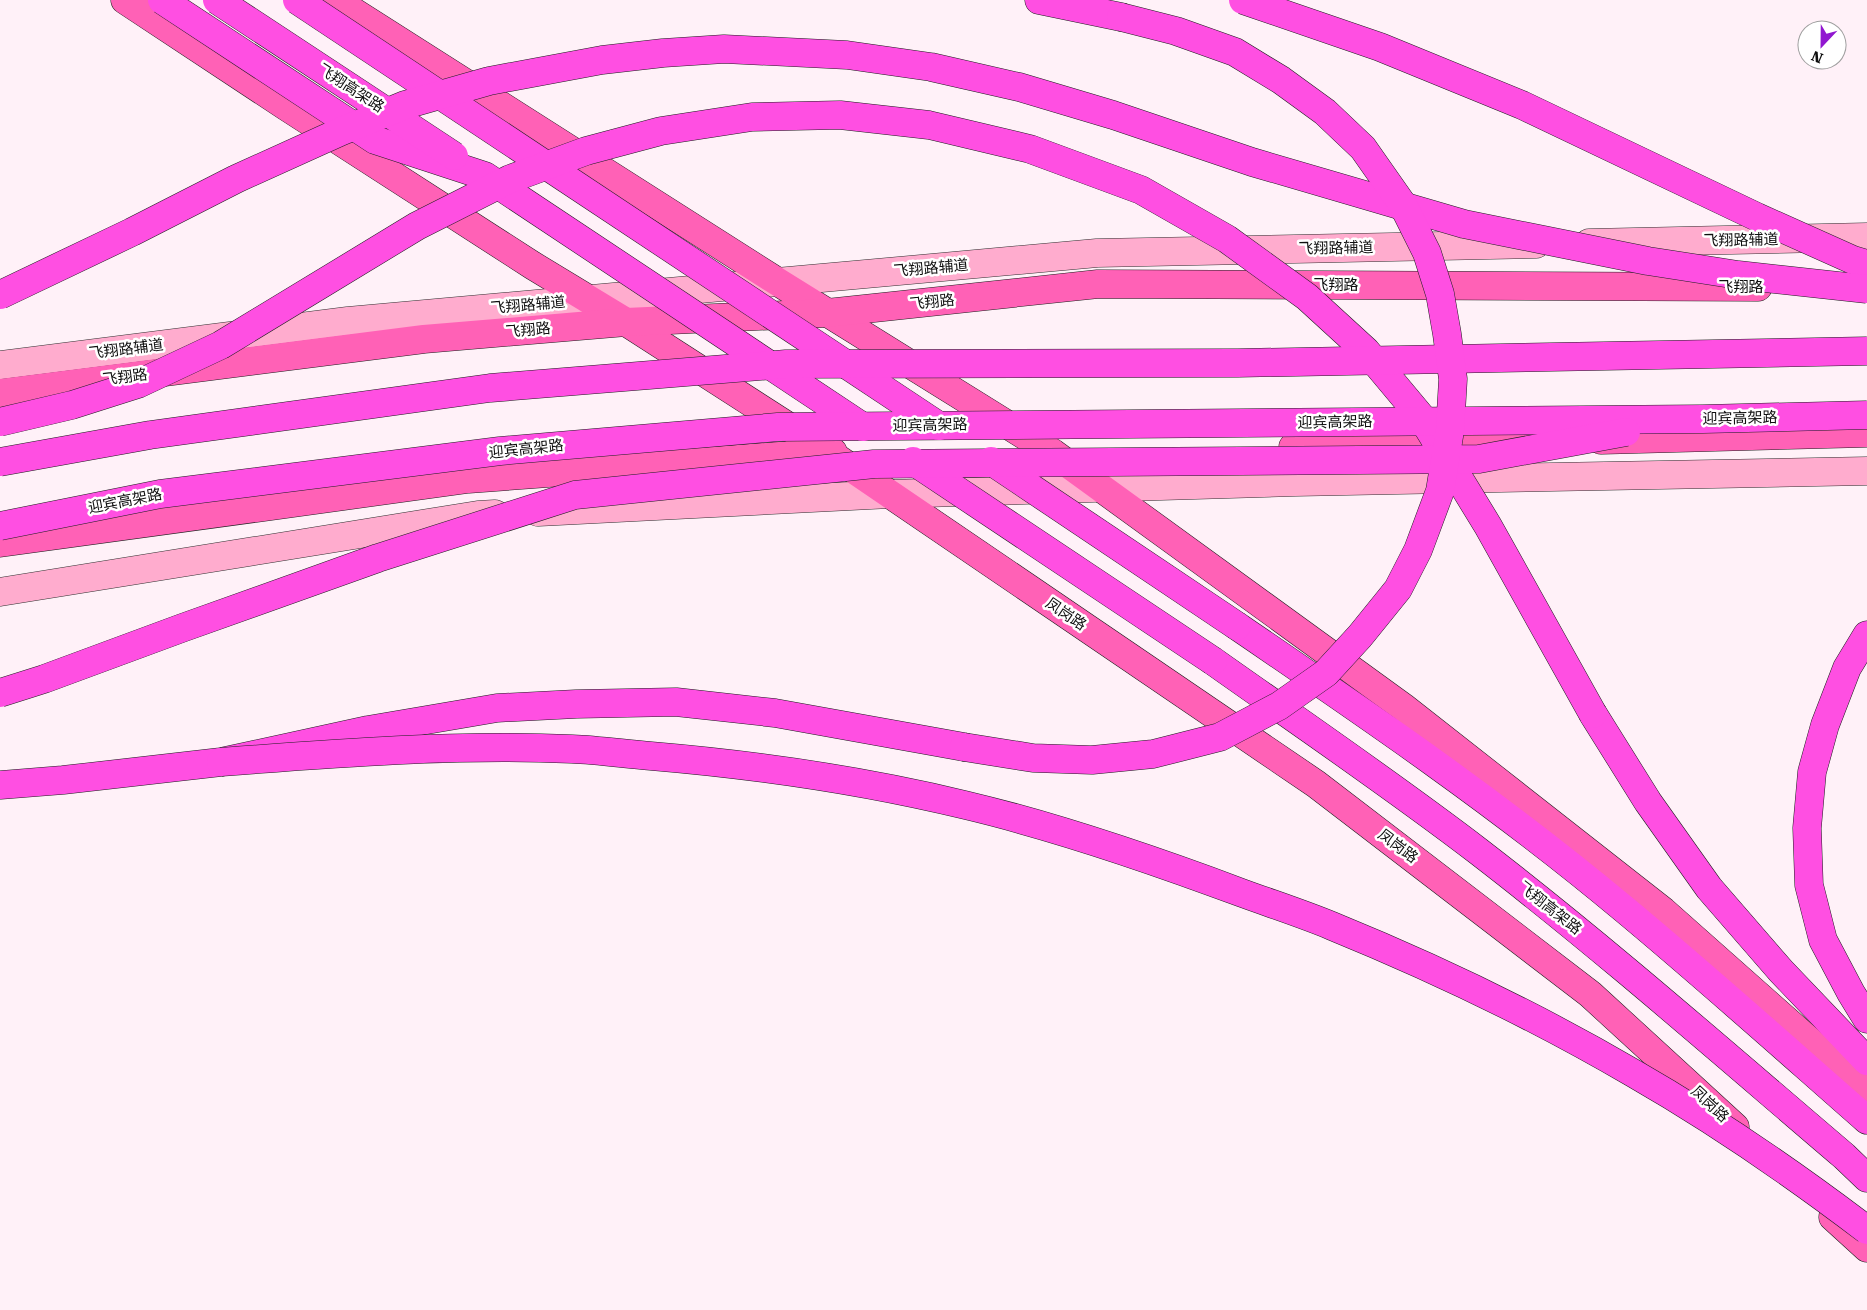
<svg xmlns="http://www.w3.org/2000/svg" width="1867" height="1310" font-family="'Roboto Serif','Noto Sans SC',serif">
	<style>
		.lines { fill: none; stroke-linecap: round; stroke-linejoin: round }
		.secondary-casing { stroke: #313131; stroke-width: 29 }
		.primary-casing { stroke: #202020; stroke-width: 29 }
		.highway-casing { stroke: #202020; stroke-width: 29 }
		.secondary { stroke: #ffacce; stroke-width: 28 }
		.primary { stroke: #ff61b6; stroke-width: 28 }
		.highway { stroke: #ff4fe2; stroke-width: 28 }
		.highway-bridge-casing { stroke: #202020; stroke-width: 29; stroke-linecap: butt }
		.highway-bridge { stroke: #ff4fe2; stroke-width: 28 }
		.labels { text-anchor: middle; stroke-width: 5; stroke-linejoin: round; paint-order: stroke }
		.street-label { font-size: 15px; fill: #0f0f0f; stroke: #fff }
	</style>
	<rect width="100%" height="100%" fill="#fff1f8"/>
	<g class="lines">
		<defs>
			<g id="secondary">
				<path d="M1589,243L1867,237"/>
				<path d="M0,365L348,321L1097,253L1536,244"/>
				<path d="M538,512L890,494L1295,482L1867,471"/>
				<path d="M0,592L478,515L495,514"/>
			</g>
			<g id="primary">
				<path d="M125,0L287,107L532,265L626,322L828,452L1316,784L1590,994L1735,1127"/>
				<path d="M335,0L778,282L1053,453L1403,707L1663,911L1867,1092"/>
				<path d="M0,393L424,339L626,322L827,313L1098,284L1758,287"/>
				<path d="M1601,440L1867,433"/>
				<path d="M1293,447L1530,442"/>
				<path d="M0,543L468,479L833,452"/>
				<path d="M1833,1217L1867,1248"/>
			</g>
			<g id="highway">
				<path d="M1039,0L1121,17"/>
				<path d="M1237,626C1369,716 1501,806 1624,909C1706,977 1786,1049 1867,1120"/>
				<path d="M1867,635L1847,668L1825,725L1812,772L1807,828L1809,885L1823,940L1851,993L1867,1019"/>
				<path d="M1213,661C1302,724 1392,785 1478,851C1604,948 1723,1053 1844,1156L1867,1178"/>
				<path d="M1593,714L1648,802L1709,888L1781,971L1867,1061"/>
				<path d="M0,785L63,780L221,762L368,730L497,708L576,704L676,702L775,713L964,747"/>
			</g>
		</defs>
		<!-- secondary casing -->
		<use href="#secondary" class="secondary-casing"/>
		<!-- primary casing -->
		<use href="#primary" class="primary-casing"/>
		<!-- highway casing -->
		<use href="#highway" class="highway-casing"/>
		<!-- secondary -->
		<use href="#secondary" class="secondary"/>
		<!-- primary -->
		<use href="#primary" class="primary"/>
		<!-- highway -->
		<use href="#highway" class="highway"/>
		<defs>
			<g id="highway-bridge">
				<path d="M162,0L375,140L485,176L863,427"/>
				<path d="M217,0L454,156"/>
				<path d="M297,0L939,426"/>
				<path d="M1243,0L1380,47L1522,105L1757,217L1853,260L1867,264"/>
				<path d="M0,295L132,232L236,179L342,131L405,105L489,81L602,60L663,53L724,49L847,55L931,67L1019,87L1113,115L1252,162L1464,224L1648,261L1738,275L1867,289"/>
				<path d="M0,422L72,405L138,384L221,345L417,226L510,179L586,151L661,131L752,117L840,115L929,125L1030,149L1141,190L1227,239L1307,297L1366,351L1422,418L1488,526L1593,714"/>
				<path d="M913,461L1213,661"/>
				<path d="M991,461L1237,626"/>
				<path d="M0,462L150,435L490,388L786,364L1238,363L1867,351"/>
				<path d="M0,526L160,494L500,451L778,427L1703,419L1867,415"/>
				<path d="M0,693L44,679L182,628L378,558L575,495L874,464L1479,459L1626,432"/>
				<path d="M964,747L1033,758L1092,760L1153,754L1220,737L1279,706L1326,673L1360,636L1398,589L1418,550L1440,491L1450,430L1453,379L1447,334L1440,294L1427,253L1403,205L1363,148L1325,112L1281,80L1235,52L1176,31L1121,17"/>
				<path d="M221,762C338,753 455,744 572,749C599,750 625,754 651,756C757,765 862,780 965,805C1058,827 1151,859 1242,893C1272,904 1303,914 1332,926C1435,968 1537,1017 1633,1073C1715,1120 1792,1173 1867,1230"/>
			</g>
		</defs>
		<!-- highway-bridge casing -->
		<use href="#highway-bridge" class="highway-bridge-casing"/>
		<!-- highway-bridge -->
		<use href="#highway-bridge" class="highway-bridge"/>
	</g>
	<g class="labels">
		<!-- street labels -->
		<g class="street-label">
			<text transform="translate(351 88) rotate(33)" y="5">飞翔高架路</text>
			<text transform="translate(1741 240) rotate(-1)" y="5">飞翔路辅道</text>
			<text transform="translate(1336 248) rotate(-1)" y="5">飞翔路辅道</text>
			<text transform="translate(931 268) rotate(-5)" y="5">飞翔路辅道</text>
			<text x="1336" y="290">飞翔路</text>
			<text x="1741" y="292">飞翔路</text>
			<text transform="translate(932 302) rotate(-6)" y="5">飞翔路</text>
			<text transform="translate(528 305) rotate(-5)" y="5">飞翔路辅道</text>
			<text transform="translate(528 330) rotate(-5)" y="5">飞翔路</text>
			<text transform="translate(126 349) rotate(-7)" y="5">飞翔路辅道</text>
			<text transform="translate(125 377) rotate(-7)" y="5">飞翔路</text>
			<text transform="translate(1740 418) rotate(-1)" y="5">迎宾高架路</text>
			<text transform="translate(1335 422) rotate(-1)" y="5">迎宾高架路</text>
			<text transform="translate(930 425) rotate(-1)" y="5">迎宾高架路</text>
			<text transform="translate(526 449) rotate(-6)" y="5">迎宾高架路</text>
			<text transform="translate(125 501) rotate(-11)" y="5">迎宾高架路</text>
			<text transform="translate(1066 614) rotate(34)" y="5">凤岗路</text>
			<text transform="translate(1398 846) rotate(37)" y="5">凤岗路</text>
			<text transform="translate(1550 908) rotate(38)" y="5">飞翔高架路</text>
			<text transform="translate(1710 1104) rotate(43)" y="5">凤岗路</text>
		</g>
	</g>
	<!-- north arrow -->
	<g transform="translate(1822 45) rotate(202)"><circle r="24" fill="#ffffff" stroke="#9f9f9f"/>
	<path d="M0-4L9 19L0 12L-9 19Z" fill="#9117d0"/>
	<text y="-8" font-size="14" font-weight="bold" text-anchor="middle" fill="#0f0f0f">N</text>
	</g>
</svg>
